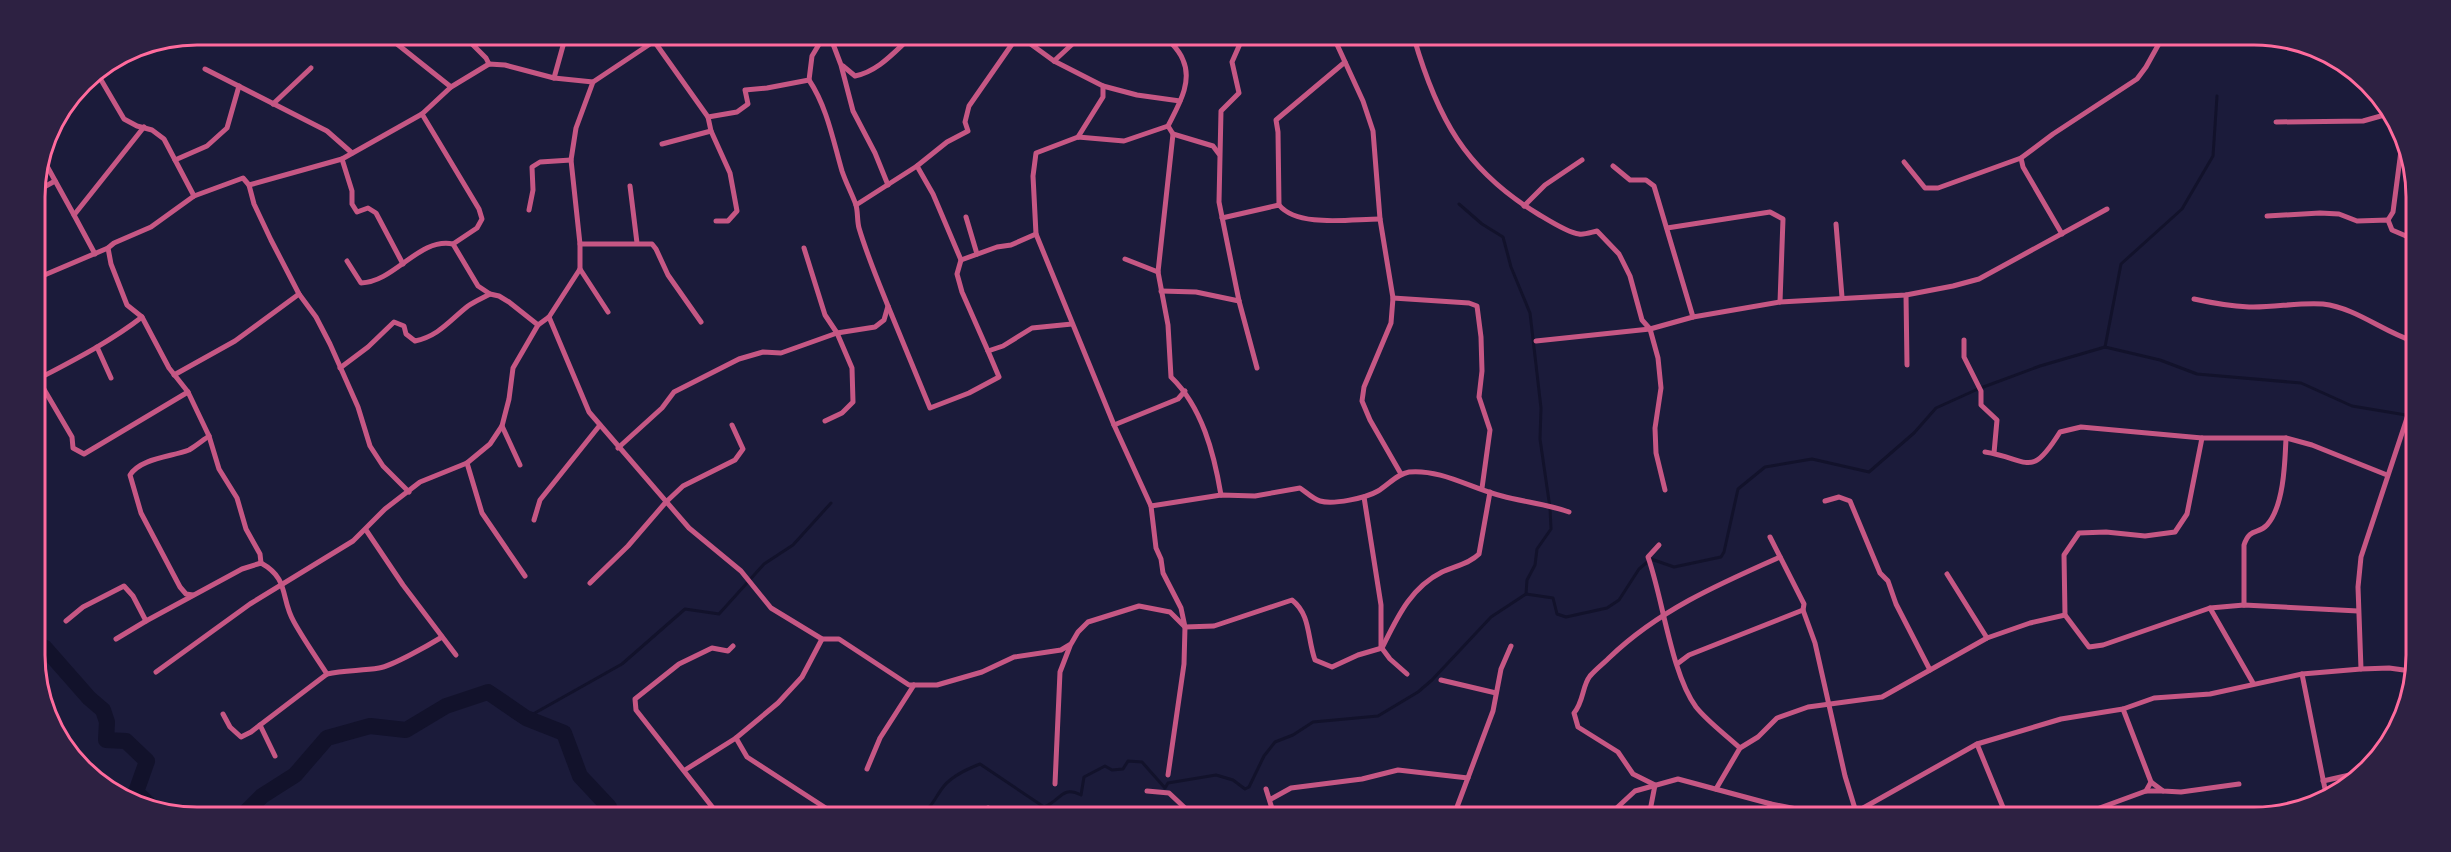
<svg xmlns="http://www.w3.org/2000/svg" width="2451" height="852" font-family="'PT Sans',sans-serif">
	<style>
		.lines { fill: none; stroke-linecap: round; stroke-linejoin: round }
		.stream { stroke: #12122b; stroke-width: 3 }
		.river { stroke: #12122b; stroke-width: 16 }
		.minor { stroke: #c65784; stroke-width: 5 }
		.rim { fill: none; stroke: #ff6b9d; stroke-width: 3 }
	</style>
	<rect width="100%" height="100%" fill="#1b1b3a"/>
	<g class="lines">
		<!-- stream -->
		<g class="stream">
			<path d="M1459,204L1482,224L1503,237L1511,267L1530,313L1541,408L1540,439L1550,508L1551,529L1537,549L1535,565L1527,580L1526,594"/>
			<path d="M2105,347L2121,264L2182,209L2213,156L2217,96"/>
			<path d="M526,718L622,664L685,609L719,614L764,564L793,545L831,503"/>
			<path d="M919,814C932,808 933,801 941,790C949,777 967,769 980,764L1044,807C1061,801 1061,785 1081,795L1084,777L1105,766L1112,770L1123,769L1128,761L1142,762L1165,788L1168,783L1216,775L1233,780L1245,789L1249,787L1264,756L1275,742L1293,735L1313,722L1378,716L1418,692L1432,680L1491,617L1526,594L1553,598L1557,614L1566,617L1607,608L1619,600L1639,569L1651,559L1674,567L1721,557L1724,552L1738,489L1765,467L1812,459L1869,472L1914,433L1936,408L1978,389L2040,366L2105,347L2160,360L2197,374L2301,383L2352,406L2412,416"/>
		</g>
		<!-- river -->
		<g class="river">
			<path d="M37,644L45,648L89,698L103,710L107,722L106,740L126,741L147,761L136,792L157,812"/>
			<path d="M246,812L262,796L295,775L327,738L370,726L406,730L446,706L488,692L526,718L564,733L580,776L609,807V813"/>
		</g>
		<!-- minor -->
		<g class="minor">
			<path d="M380,35L392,40L451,87"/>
			<path d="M463,35L486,58L489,64"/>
			<path d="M830,36L841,65L853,111L875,153L888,185"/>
			<path d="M1021,37L1054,61L1103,86V97L1078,137"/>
			<path d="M1166,37C1172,44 1180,51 1183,60C1193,82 1178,106 1168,126L1173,134L1158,272L1168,325L1171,377C1202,407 1214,453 1221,495"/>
			<path d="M1243,37L1232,62L1239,93L1221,111L1219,202L1239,301L1257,368"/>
			<path d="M1334,38L1363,101L1373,131L1380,219L1393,298L1391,323L1364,387L1362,401L1370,420L1401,474"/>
			<path d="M1414,38C1437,117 1465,170 1538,214C1548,220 1568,233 1579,234C1584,235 1592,232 1597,231L1619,254L1630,276L1642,320L1650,329L1658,358L1661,388L1655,428L1656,453L1665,490"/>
			<path d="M654,41L708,117L737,112L748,104L745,90L767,88L809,80L812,56L824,36"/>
			<path d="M1054,61L1080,37"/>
			<path d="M843,66L855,76C879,71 894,52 912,36"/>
			<path d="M205,69L327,131L352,153"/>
			<path d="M97,73L124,119L137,126L152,130L164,139L194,196"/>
			<path d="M554,78L566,35"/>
			<path d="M1103,86L1137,95L1180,101"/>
			<path d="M273,104L311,68"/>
			<path d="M422,114L479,209L482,219L477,228L453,244"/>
			<path d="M708,117L711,131L730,173L737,211L728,221H716"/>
			<path d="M2276,122L2363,121L2388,114"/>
			<path d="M1168,126L1124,141L1078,137L1036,153L1033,176L1036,234L1114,425L1151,506L1156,548L1161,559L1163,573L1181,608L1185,627L1184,664L1168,775"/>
			<path d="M1173,134L1213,146L1219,154"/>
			<path d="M662,144L711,131"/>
			<path d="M42,157L74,215"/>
			<path d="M342,159L352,191V204L357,212L368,208L376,213L403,264"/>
			<path d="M175,160L207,146L227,128L239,86"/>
			<path d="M1904,162L1925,188H1938L2021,158"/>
			<path d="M917,166L947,142L968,131L965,122L969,106L1017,37"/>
			<path d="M1613,166L1630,180H1646L1654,186L1693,317"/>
			<path d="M249,185L254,204L271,240L299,294L316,317L330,344L358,407L370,446L383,466L409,492"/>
			<path d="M630,186L637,243"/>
			<path d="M35,192L55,181"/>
			<path d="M856,205L917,166L933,194L961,260L957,274L962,292L988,351"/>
			<path d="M1279,205L1278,132L1276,120L1345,62"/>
			<path d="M1524,206L1545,185L1582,160"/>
			<path d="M529,210L533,190L532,167L540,162L571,160"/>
			<path d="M2267,216L2320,213L2339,214L2357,221L2388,220L2392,230L2413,239"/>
			<path d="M966,217L977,254"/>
			<path d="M1222,218L1279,205C1298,228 1351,219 1380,219"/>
			<path d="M2388,220L2393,212L2402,143"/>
			<path d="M1836,224L1842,297"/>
			<path d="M1667,228L1770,212L1783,219L1780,302"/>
			<path d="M2062,234L2023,167L2021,158L2053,134L2137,79L2146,67L2161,40"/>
			<path d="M580,244H652L656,249L668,275L701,322"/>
			<path d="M108,248L111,264L127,305L142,317L169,368L188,392L209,436L219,469L237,498L246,529L260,554L261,563"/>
			<path d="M804,248L825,315L837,333L852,368L853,402L842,413L825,421"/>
			<path d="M95,254L74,215L144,127"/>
			<path d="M1125,259L1158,272"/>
			<path d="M961,260L997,247L1011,245L1036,234"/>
			<path d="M347,261L361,283C395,282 419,237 453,244L478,286L490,294L499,296L509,302L538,325"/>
			<path d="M580,269L608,312"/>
			<path d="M35,279L108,248L114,243L151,227L194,196L243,178L249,185L342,159L422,114L451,87L489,64L505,65L554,78L593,82L662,36"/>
			<path d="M1161,291L1196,292L1239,301"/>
			<path d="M1906,295L1907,365"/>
			<path d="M1393,298L1469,303L1477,306L1481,337L1482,371L1479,397L1490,430L1482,488"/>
			<path d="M2194,299C2212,303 2230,306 2249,307C2273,308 2299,302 2323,304C2356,308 2382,331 2413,341"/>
			<path d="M888,306L930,408L969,393L999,377L988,351L1003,346L1032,328L1072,324"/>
			<path d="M549,317L589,412L689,528L741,571L771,608L822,639H839L909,685H937L982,672L1014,657L1061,650L1071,644L1078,632L1088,622L1139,606L1170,612L1185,627L1214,626L1292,600C1311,615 1307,638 1315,660L1332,667L1358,655L1382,648C1397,618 1410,588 1442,572C1455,566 1469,564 1479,554L1490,492"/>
			<path d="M1964,340V357L1981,391V405L1997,420L1994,453"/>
			<path d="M1536,341L1650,329L1693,317L1780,302L1906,295L1953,286L1979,279L2107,209"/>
			<path d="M97,347L111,378"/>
			<path d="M340,368L368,347L394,322L404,326L406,334L415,341C439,336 450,320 468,306C475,301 483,298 490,294"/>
			<path d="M174,375L235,341L299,294"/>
			<path d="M38,379L72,437L73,448L84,454L188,392"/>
			<path d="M36,380C72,361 110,342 142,317"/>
			<path d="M1114,425L1178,399L1185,391"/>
			<path d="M502,426L520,465"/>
			<path d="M2202,438L2187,514L2175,532L2145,536L2106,532L2079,533L2064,555L2065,615L2089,647L2103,645L2210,608L2244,605L2358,611"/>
			<path d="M618,448L662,408L674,392L739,359L763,352L781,353L837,333L875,327L884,320L888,306C878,281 867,255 859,228C857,221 858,212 856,205C852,194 846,183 842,171C833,140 827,107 809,80"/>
			<path d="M1985,452C2030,459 2030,480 2060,432L2081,427L2202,438H2286L2312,445L2387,475"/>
			<path d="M467,463L482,513L525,576"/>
			<path d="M1364,497L1381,605V647L1390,659L1407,674"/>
			<path d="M1825,501L1839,497L1850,501L1880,573L1888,581L1896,604L1930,670"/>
			<path d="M1151,506L1221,495L1255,496L1300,488C1306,492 1313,499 1320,501C1333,505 1366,498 1378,491C1388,485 1397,474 1409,472C1442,469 1472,489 1502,496C1524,502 1547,504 1569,512"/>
			<path d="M534,520L540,500L600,425"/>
			<path d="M366,530L403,585L456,655"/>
			<path d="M1770,537L1804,604L1803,610L1815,643L1845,776L1856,812L1862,816"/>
			<path d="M1659,545L1648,557C1663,599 1671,673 1696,707C1708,722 1726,735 1740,748"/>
			<path d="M1947,574L1987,638"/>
			<path d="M590,583L628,546L666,502L683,486L735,460L743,449L732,425"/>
			<path d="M193,595L186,594L180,587L141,513L130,475C141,458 171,457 189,450C196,446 203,440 209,436"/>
			<path d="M2244,605V545C2250,527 2258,535 2267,525C2284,506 2285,462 2286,438"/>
			<path d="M2210,608L2253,683"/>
			<path d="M66,621L83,607L124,586L133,596L146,621L242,569L261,563C290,579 280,598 294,622C304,640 316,657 327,674C344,670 361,671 379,668C392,666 429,645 442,637"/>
			<path d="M116,639L146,621"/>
			<path d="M1677,664L1689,655L1803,610"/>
			<path d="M2361,669L2358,587L2361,557L2412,403"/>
			<path d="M156,672L250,604L353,541L385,509L420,482L467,463L490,444L502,426L509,399L513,368L538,325L549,317L580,269V244L571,160L576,128L593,82"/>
			<path d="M2302,674L2326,794"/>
			<path d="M1441,680L1496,693"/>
			<path d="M2123,709L2151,782L2146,791"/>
			<path d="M223,714L230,727L241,737L251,732L327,674"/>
			<path d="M260,725L275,756"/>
			<path d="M736,738L747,757L835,814"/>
			<path d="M1977,744L2007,817"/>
			<path d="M867,769L880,738L914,685"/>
			<path d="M685,770L736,738L778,703L802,677L822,639"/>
			<path d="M2323,781L2363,772"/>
			<path d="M2151,782L2163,791L2181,792L2239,784"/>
			<path d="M1055,784L1060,672L1070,646"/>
			<path d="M1266,789L1274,815"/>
			<path d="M1716,789L1740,748L1758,737L1777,718L1808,707L1882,697L1987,638L2030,623L2065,615"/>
			<path d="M1147,791L1169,793L1185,808V814"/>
			<path d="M1271,799L1291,788L1362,779L1398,770L1468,778"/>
			<path d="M988,808L991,814"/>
			<path d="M717,813L636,710L635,699L679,664L712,648L728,651L733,646"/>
			<path d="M1384,815L1400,811L1449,815"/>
			<path d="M1454,815L1493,711L1501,669L1511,646"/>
			<path d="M1608,816L1635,791L1678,779L1771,804L1832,816L1856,812L1977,744L2061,719L2123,709L2154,698L2210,694L2302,674L2361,669L2389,668L2411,671"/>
			<path d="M1649,816L1655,785L1633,774L1618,752L1578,727L1574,713C1584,701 1582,686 1590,676C1596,669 1604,663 1610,657C1659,610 1719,584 1780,557"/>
			<path d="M1765,816L1771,804"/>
			<path d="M2075,817L2146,791H2163"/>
		</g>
	</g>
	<!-- crop -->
	<path d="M0 0H2451V852H0ZM197 45H2254A152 152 0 0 1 2406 197V655A152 152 0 0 1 2254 807H197A152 152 0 0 1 45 655V197A152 152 0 0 1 197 45Z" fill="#2d2142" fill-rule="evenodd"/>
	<path class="rim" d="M197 45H2254A152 152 0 0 1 2406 197V655A152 152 0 0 1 2254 807H197A152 152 0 0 1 45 655V197A152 152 0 0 1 197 45Z"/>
</svg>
